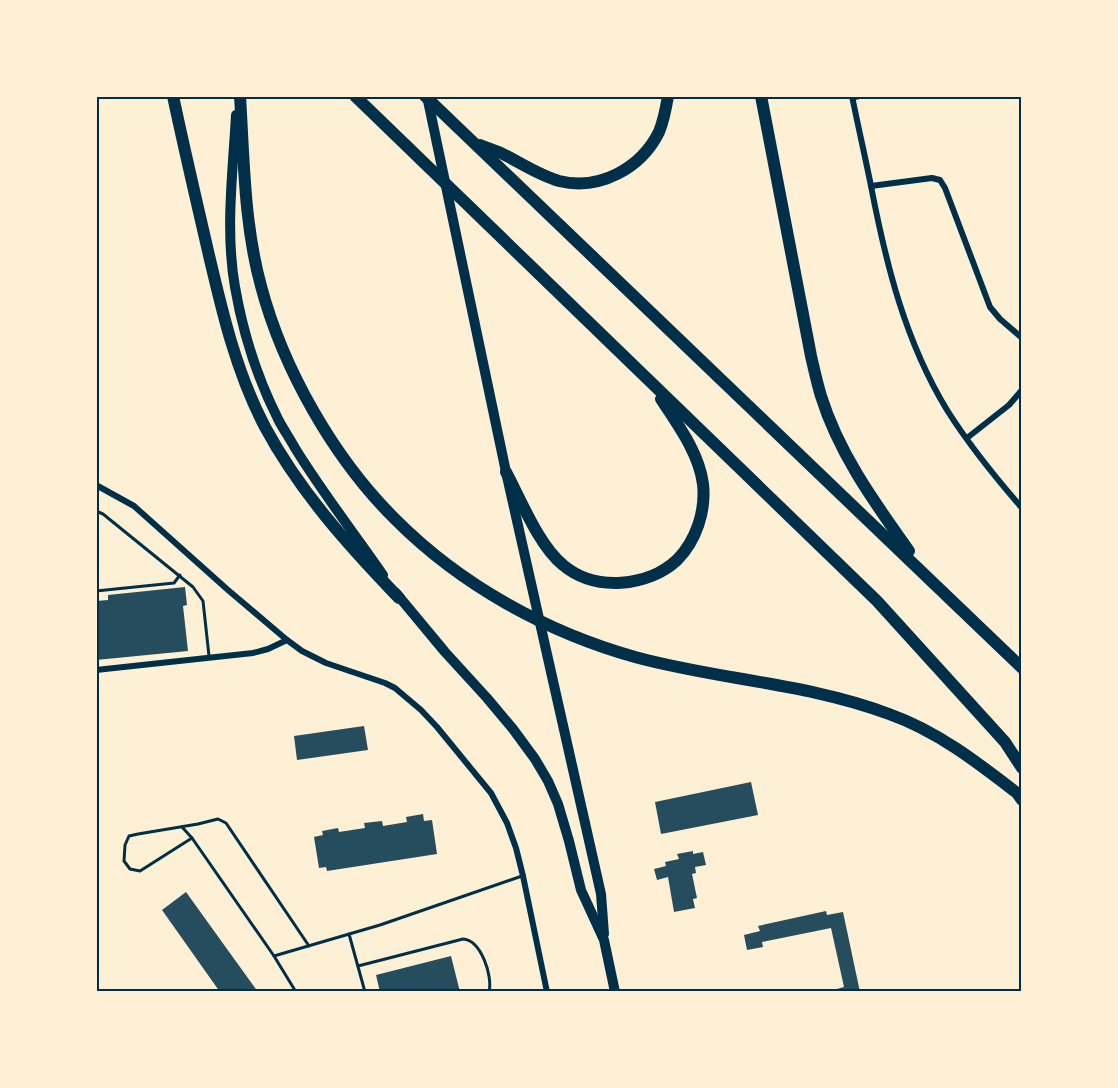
<svg xmlns="http://www.w3.org/2000/svg" width="1118" height="1088" font-family="'Roboto Condensed',sans-serif">
	<style>
		.building { fill: #264d5e }
		.lines { fill: none; stroke-linecap: round; stroke-linejoin: round }
		.service { stroke: #003049; stroke-width: 3 }
		.minor { stroke: #003049; stroke-width: 6 }
		.primary { stroke: #003049; stroke-width: 10 }
		.motorway { stroke: #003049; stroke-width: 12 }
		.neatline { fill: none; stroke: #003049; stroke-width: 2 }
	</style>
	<rect width="100%" height="100%" fill="#fdf0d5"/>
	<!-- building -->
	<g class="building">
		<path d="M185,587L187,605L183,606L188,651L96,660V601L108,600V595Z"/>
		<path d="M364,726L368,750L297,760L294,736Z"/>
		<path d="M751,782L758,815L661,834L655,802Z"/>
		<path d="M423,814L424,821L432,820L437,854L327,871L326,867L319,868L314,837L323,835L322,831L338,828L339,832L365,828L364,823L382,821L383,826L407,822L406,817Z"/>
		<path d="M693,851V854L703,852L706,865L695,867L696,873L692,874L697,898L693,899L695,908L674,912L668,877L657,880L654,869L666,866L665,862L679,859L677,854Z"/>
		<path d="M186,892L258,992H220L162,910Z"/>
		<path d="M826,911L827,915L843,912L860,992H826L844,987L831,928L762,942L763,947L747,950L744,935L760,931L758,926Z"/>
		<path d="M451,956L460,992H380L376,975Z"/>
	</g>
	<g class="lines">
		<!-- service -->
		<g class="service">
			<path d="M853,99L866,96"/>
			<path d="M96,511L103,514L193,587L203,601L209,656"/>
			<path d="M96,591L174,583L180,575"/>
			<path d="M182,827L192,838L274,956L296,992"/>
			<path d="M192,838L140,871L130,869L124,861L125,845L129,836L138,834L198,824L218,819L226,823L309,946"/>
			<path d="M349,934L365,992"/>
			<path d="M274,956L380,925L522,876"/>
			<path d="M358,966L463,939C481,940 493,976 489,992"/>
		</g>
		<!-- minor -->
		<g class="minor">
			<path d="M852,96C858,126 865,156 871,186C886,264 905,341 947,410C969,445 995,477 1022,508"/>
			<path d="M871,186L932,178L940,180L945,188L990,307L1000,319L1022,338"/>
			<path d="M967,438L1009,405L1022,390"/>
			<path d="M96,485L134,506L228,590L287,640L302,651L326,663L385,683L395,688L421,710L437,727L491,793L507,823L516,848L523,876L547,992"/>
			<path d="M96,670L253,653L268,649L287,640"/>
		</g>
		<!-- primary -->
		<g class="primary">
			<path d="M427,96L506,472L601,894L604,934"/>
			<path d="M236,115C233,171 225,231 235,287C243,333 258,380 279,421C284,430 290,439 295,448C322,492 354,533 383,575"/>
			<path d="M396,593L445,652L487,698L513,729L535,759L548,781L558,804L569,841L581,890L604,940L615,992"/>
		</g>
		<!-- motorway -->
		<g class="motorway">
			<path d="M173,96C184,148 196,199 208,251C222,311 236,372 265,427C300,492 349,546 399,598"/>
			<path d="M240,96C244,160 244,224 261,286C283,369 334,459 396,520C461,585 546,632 635,657C719,680 807,683 889,714C937,731 977,762 1017,793L1022,800"/>
			<path d="M355,96L877,601L1005,742L1022,768"/>
			<path d="M425,96L1022,668"/>
			<path d="M761,96L811,356C814,369 817,383 821,396C839,454 875,503 909,551"/>
			<path d="M480,145C487,148 495,150 501,153C521,163 538,175 559,181C600,191 641,168 659,132C664,120 666,108 668,96"/>
			<path d="M506,472C521,500 539,546 563,565C595,592 648,587 677,560C696,541 706,511 703,484C699,453 678,425 661,399"/>
		</g>
	</g>
	<!-- border -->
	<rect width="1118" height="1088" fill="none" stroke="#fdf0d5" stroke-width="195"/>
	<rect x="98" y="98" width="922" height="892" class="neatline"/>
</svg>
